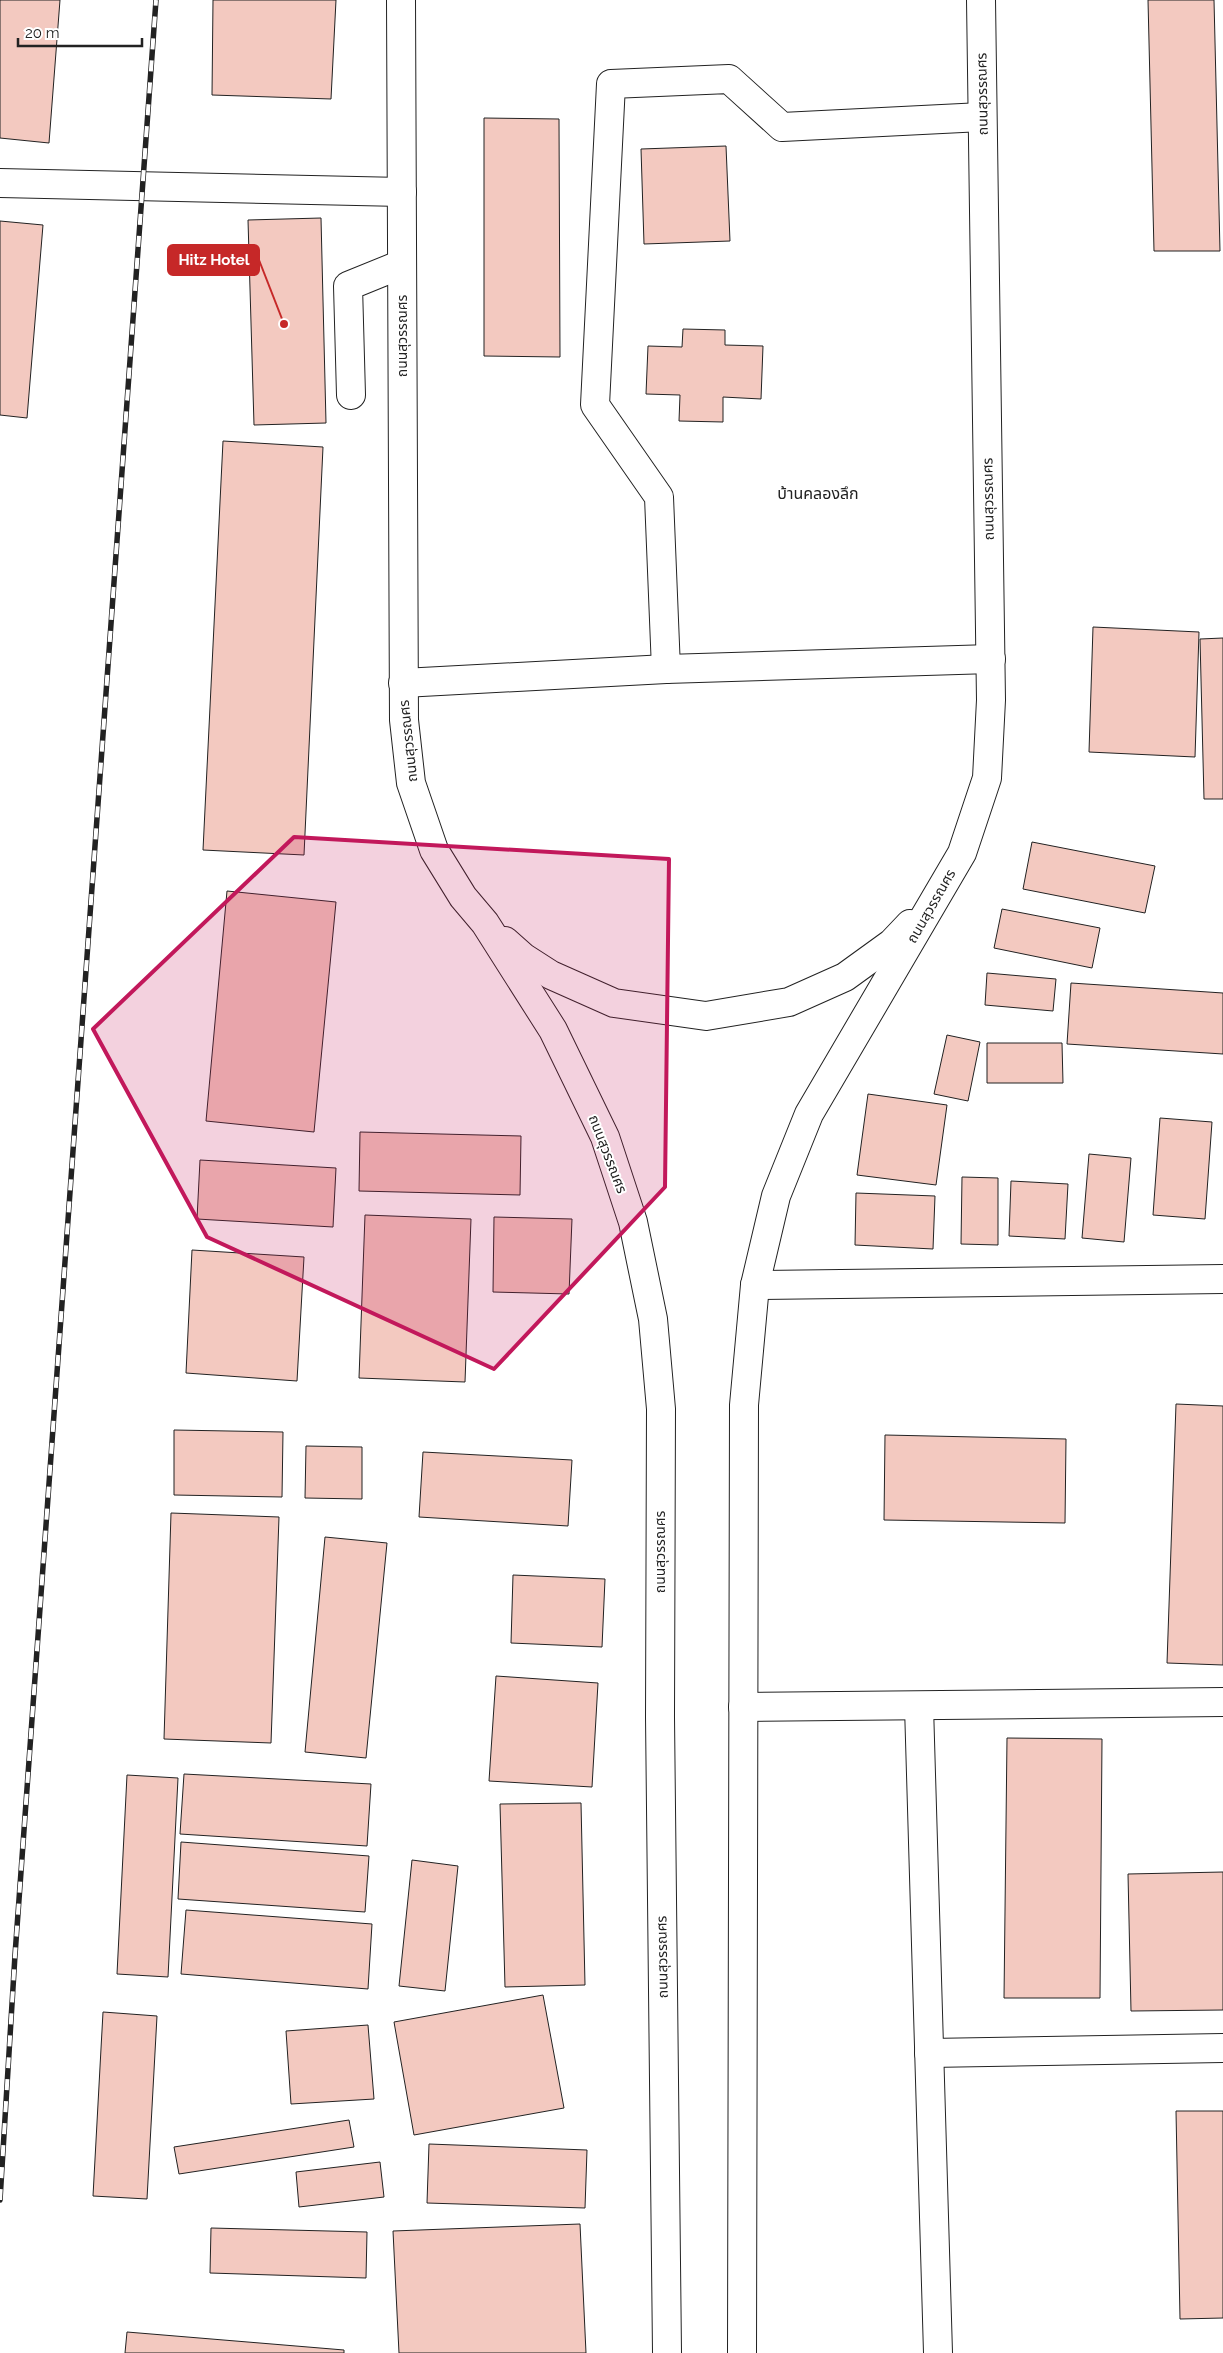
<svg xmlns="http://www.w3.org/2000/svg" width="1223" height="2353" font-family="Raleway,'Noto Sans Thai',sans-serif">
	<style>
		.building { fill: #f3c9c0; stroke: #222 }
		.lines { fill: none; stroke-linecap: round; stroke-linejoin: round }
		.minor-casing { stroke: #222; stroke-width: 30 }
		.major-casing { stroke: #222; stroke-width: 30 }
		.minor { stroke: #fff; stroke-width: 28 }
		.major { stroke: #fff; stroke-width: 28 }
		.rail-casing { stroke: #222; stroke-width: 5.5 }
		.rail { stroke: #fff; stroke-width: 4; stroke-dasharray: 11; stroke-linecap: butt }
		.marked { fill: #c2185b; fill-opacity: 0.2; stroke: #c2185b; stroke-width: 4; stroke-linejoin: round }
		.labels { text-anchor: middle; stroke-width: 4; stroke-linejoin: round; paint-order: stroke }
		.street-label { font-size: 14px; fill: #222; stroke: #fff }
		.quarter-label { font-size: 16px; fill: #222; stroke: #fff }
		.leader { fill: none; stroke: #c62828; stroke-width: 2 }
		.callout-dot { fill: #c62828; stroke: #fff; stroke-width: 2 }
		.callout { fill: #c62828; stroke: #c62828; stroke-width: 2 }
		.callout-label { font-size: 15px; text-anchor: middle; font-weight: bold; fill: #fff }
	</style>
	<rect width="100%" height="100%" fill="#fff"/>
	<!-- building -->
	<g class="building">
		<path d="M0,0H60L49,143L0,138Z"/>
		<path d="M213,0H336L331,99L212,95Z"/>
		<path d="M1148,0H1214L1220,251H1154Z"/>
		<path d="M484,118L559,119L560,357L484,356Z"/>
		<path d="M726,146L730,241L644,244L641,149Z"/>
		<path d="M321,218L326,423L254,425L248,220Z"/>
		<path d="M0,221L43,225L27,418L0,415Z"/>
		<path d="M683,329L725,330V345L763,346L761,399L723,397V422L679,421L680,395L646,394L648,346L682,347Z"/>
		<path d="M223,441L323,447L304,855L203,850Z"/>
		<path d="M1093,627L1199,632L1195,757L1089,752Z"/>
		<path d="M1223,638V799H1204L1200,639Z"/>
		<path d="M1032,842L1155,866L1145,913L1023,889Z"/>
		<path d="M227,891L336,902L314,1132L206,1121Z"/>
		<path d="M1002,909L1100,928L1092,968L994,948Z"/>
		<path d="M987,973L1056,979L1053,1011L985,1005Z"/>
		<path d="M1071,983L1223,993V1054L1067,1044Z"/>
		<path d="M947,1035L980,1042L968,1101L934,1094Z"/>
		<path d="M987,1043H1062L1063,1083H987Z"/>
		<path d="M868,1094L947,1105L936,1185L857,1175Z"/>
		<path d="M1160,1118L1212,1122L1205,1219L1153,1215Z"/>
		<path d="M360,1132L521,1136L520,1195L359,1191Z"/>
		<path d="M1089,1154L1131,1158L1124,1242L1082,1238Z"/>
		<path d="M200,1160L336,1168L333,1227L197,1219Z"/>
		<path d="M962,1177L998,1178V1245L961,1244Z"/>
		<path d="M1011,1181L1068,1184L1065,1239L1009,1236Z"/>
		<path d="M856,1193L935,1196L933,1249L855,1245Z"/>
		<path d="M365,1215L471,1219L465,1382L359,1378Z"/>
		<path d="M494,1217L572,1219L569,1294L493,1292Z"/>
		<path d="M192,1250L304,1257L297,1381L186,1373Z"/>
		<path d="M1176,1404L1223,1406V1665L1167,1663Z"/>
		<path d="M174,1430L283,1432L282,1497L174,1495Z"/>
		<path d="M885,1435L1066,1439L1065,1523L884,1520Z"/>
		<path d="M306,1446L362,1447V1499L305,1498Z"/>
		<path d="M423,1452L572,1460L568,1526L419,1517Z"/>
		<path d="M171,1513L279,1517L271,1743L164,1739Z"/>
		<path d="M325,1537L387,1543L366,1758L305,1752Z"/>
		<path d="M513,1575L605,1579L602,1647L511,1643Z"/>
		<path d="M496,1676L598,1683L592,1787L489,1781Z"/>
		<path d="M1007,1738L1102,1739L1100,1998H1004Z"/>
		<path d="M184,1774L371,1784L367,1846L180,1834Z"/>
		<path d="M127,1775L178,1778L168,1977L117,1974Z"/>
		<path d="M581,1803L585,1985L505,1987L500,1804Z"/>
		<path d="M181,1842L369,1856L365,1912L178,1899Z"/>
		<path d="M412,1860L458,1866L445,1991L399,1986Z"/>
		<path d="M1223,1872V2010L1131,2011L1128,1874Z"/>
		<path d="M186,1910L372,1924L368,1989L181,1974Z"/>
		<path d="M543,1995L564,2108L414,2135L394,2022Z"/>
		<path d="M103,2012L157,2016L147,2199L93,2196Z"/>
		<path d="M368,2025L374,2099L291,2104L286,2031Z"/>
		<path d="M1176,2111H1223V2318L1180,2319Z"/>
		<path d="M349,2120L354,2147L179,2174L174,2147Z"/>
		<path d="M429,2144L587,2150L585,2208L427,2203Z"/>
		<path d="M380,2162L384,2197L299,2207L296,2172Z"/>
		<path d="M580,2224L586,2353H399L393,2231Z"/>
		<path d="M211,2228L367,2232L366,2278L210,2273Z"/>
		<path d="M127,2332L344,2350V2353H125Z"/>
	</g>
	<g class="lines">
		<defs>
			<g id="minor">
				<path d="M0,183L402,192"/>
				<path d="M351,395L348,286L402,264"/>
				<path d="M666,669L659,497L595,405L611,84L729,79L782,127L982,117"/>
				<path d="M403,683L666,669L991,659"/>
				<path d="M755,1285L1223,1279"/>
				<path d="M919,1706L938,2353"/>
				<path d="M743,1707L1223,1702"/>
				<path d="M929,2053L1223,2048"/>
			</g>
			<g id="major">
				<path d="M401,0L404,720L411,783L434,850L463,897L485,923L553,1030L605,1137L633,1222L653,1319L661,1409L660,1717L667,2353"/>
				<path d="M505,941L523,957L551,975L614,1003L706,1016L789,1002L845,977L892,943L910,924"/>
				<path d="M742,2353L744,1405L755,1285L776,1196L809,1114L962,853L987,778L991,700L981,0"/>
			</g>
		</defs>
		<!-- minor casing -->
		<use href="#minor" class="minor-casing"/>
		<!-- major casing -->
		<use href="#major" class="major-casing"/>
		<!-- minor -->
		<use href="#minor" class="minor"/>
		<!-- major -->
		<use href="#major" class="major"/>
		<defs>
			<path id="rail" d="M0,2200L15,1955L156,0"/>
		</defs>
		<!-- rail casing -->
		<use href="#rail" class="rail-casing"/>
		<!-- rail -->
		<use href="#rail" class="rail"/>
	</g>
	<!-- marked area -->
	<path class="marked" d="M294,837L669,859L665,1187L494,1369L207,1237L93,1029Z"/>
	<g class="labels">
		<!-- street labels -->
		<g class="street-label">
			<text transform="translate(982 94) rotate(-91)" y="5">ถนนสุวรรณศร</text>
			<text transform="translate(402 336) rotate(-90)" y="5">ถนนสุวรรณศร</text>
			<text transform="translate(988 499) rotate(-91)" y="5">ถนนสุวรรณศร</text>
			<text transform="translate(408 741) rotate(-96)" y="5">ถนนสุวรรณศร</text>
			<text transform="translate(931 906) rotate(-60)" y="5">ถนนสุวรรณศร</text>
			<text transform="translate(608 1154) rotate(69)" y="5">ถนนสุวรรณศร</text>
			<text transform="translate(660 1552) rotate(-90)" y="5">ถนนสุวรรณศร</text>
			<text transform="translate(662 1957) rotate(-91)" y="5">ถนนสุวรรณศร</text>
		</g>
		<!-- quarter labels -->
		<g class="quarter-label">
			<text x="818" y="499">บ้านคลองลึก</text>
		</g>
	</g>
	<!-- callouts -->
	<path class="leader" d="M284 324L259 260"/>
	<circle class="callout-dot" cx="284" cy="324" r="5"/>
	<rect class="callout" x="168" y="245" width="91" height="30" rx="5"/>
	<g class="callout-label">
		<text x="214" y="265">Hitz Hotel</text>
	</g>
	<!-- scale -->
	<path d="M18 38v8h124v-8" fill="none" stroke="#222222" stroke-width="2.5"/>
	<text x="25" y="38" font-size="15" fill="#222222" stroke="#ffffff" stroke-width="4" paint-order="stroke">20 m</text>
</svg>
